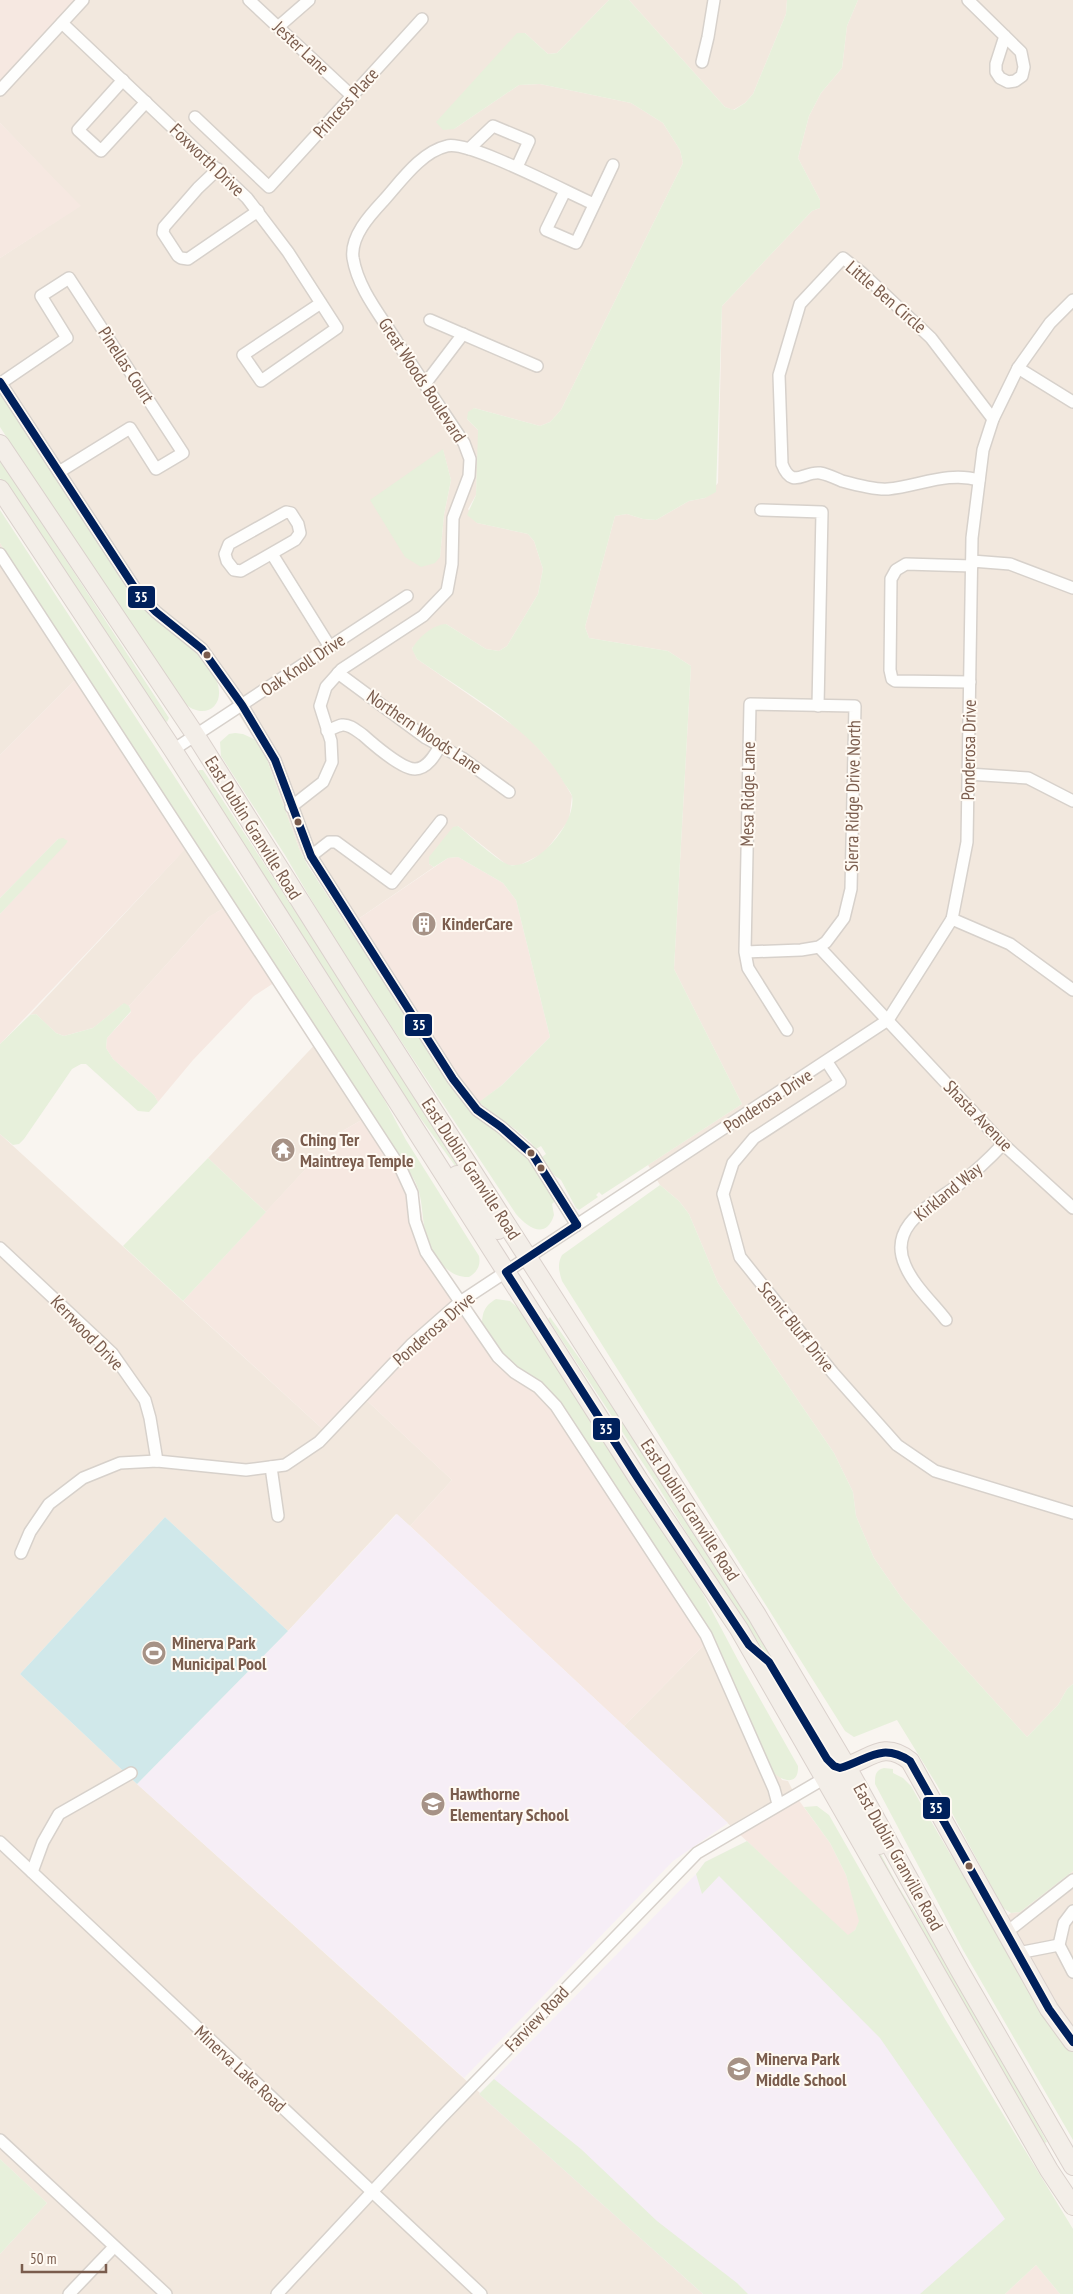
<svg xmlns="http://www.w3.org/2000/svg" width="1073" height="2294" font-family="'PT Sans Narrow',sans-serif">
	<style>
		.residential { fill: #f2e8de; fill-rule: evenodd }
		.commercial { fill: #f6e8e1 }
		.education { fill: #f6eef6 }
		.green { fill: #e7f0db }
		.water { fill: #d0e8ea }
		.lines { fill: none; stroke-linecap: round; stroke-linejoin: round }
		.street-casing { stroke: #d7d1cb; stroke-width: 14 }
		.primary-casing { stroke: #dad1cc; stroke-width: 20 }
		.street { stroke: #fefefd; stroke-width: 11 }
		.primary { stroke: #f3eee8; stroke-width: 18 }
		.bus-1-casing { stroke: #fffaf3; stroke-width: 11 }
		.bus-1 { stroke: #00205b; stroke-width: 8 }
		.bus-dot { fill: #7a5c4d; stroke: #fffaf3; stroke-width: 2 }
		.labels { text-anchor: middle; stroke-width: 4; stroke-linejoin: round; paint-order: stroke }
		.street-label { font-size: 18px; fill: #7a5c4d; stroke: #fffaf3 }
		.poi-label { font-size: 18px; font-weight: bold; fill: #7a5c4d; stroke: #fffaf3; text-anchor: start }
		.line-badge { stroke: #fffaf3; stroke-width: 2 }
		.badge-label { font-size: 14px; text-anchor: middle; font-weight: bold; fill: #fff }
	</style>
	<rect width="100%" height="100%" fill="#f9f5f0"/>
	<!-- residential -->
	<g class="residential">
		<path d="M84,0H609L557,53L548,54L525,33L454,129L519,85L540,84L631,103L663,123L680,150L683,163L561,410L550,422L540,426L474,408L467,419L478,430V450L476,495L468,509L477,523L528,534L534,541L543,569L538,594L507,646L499,651L486,649L446,624L412,648L417,659L527,735L557,770L572,796L569,820L544,853L520,865H507L458,826L429,864L434,867L348,926L300,851L266,757L208,667L195,651L151,616L132,595L0,393V258L80,206L0,123V90ZM443,450L451,480L444,515L440,557Z"/>
		<path d="M629,0H787L786,14L753,94L745,103L733,110L725,107Z"/>
		<path d="M858,0H1073V1684L1067,1689L1058,1705L1027,1737L903,1600L874,1558L856,1516L853,1492L834,1453L718,1283L689,1214L679,1201L660,1185L648,1165L742,1104L674,969L691,666L668,651L589,638L585,627L615,516L627,514L643,519L656,520L689,501L705,498L718,483L722,306L812,211L820,208V200L798,158L809,116L821,93L842,68L847,26Z"/>
		<path d="M0,543L84,671L0,755Z"/>
		<path d="M186,848L224,908L209,917L129,1006L123,1004L93,1028L64,1036L56,1033L36,1014L30,1015Z"/>
		<path d="M322,1037L372,1114L339,1133L266,1212L208,1158Z"/>
		<path d="M0,1134L328,1434L364,1398L452,1480L410,1526L396,1514L288,1631L165,1517L20,1674L137,1784L703,2294H0V2254L47,2203L0,2159Z"/>
		<path d="M713,1636L782,1780L788,1781L795,1795L735,1830L624,1726Z"/>
		<path d="M1073,1871V2051L1065,2041L993,1926L1011,1913L1020,1912Z"/>
	</g>
	<!-- commercial -->
	<g class="commercial">
		<path d="M0,0H84L0,90Z"/>
		<path d="M0,123L81,206L0,258Z"/>
		<path d="M84,671L194,840L0,1044V914L68,841L58,839L0,898V755Z"/>
		<path d="M458,857L503,883L516,900L550,1037L502,1085L469,1110L348,926L448,858Z"/>
		<path d="M235,902L283,977L254,996L193,1060L158,1102L154,1095L113,1059L106,1048L107,1038L131,1012L129,1006L210,916Z"/>
		<path d="M372,1114L417,1186L424,1228L439,1262L482,1327L509,1360L540,1381L551,1390L563,1406L713,1636L624,1726L410,1526L452,1480L364,1398L328,1434L183,1301L339,1133Z"/>
		<path d="M795,1795L830,1843L846,1875L860,1921L855,1930L848,1936L735,1830Z"/>
		<path d="M1036,2265L1060,2294H1005Z"/>
	</g>
	<!-- education -->
	<g class="education">
		<path d="M397,1514L728,1823L673,1861L464,2078L137,1784L288,1631Z"/>
		<path d="M747,1841L1061,2209L966,2294H703L479,2094L696,1874L705,1862Z"/>
	</g>
	<!-- green -->
	<g class="green">
		<path d="M609,0H629L725,107L734,110L745,103L753,94L786,14L787,0H858L847,26L842,68L821,93L809,116L798,158L820,200V208L812,211L722,306L716,492L705,498L689,501L656,520L643,519L627,514L615,516L585,627L589,638L668,651L691,666L674,969L742,1104L602,1195L599,1192L596,1195L598,1197L579,1210L576,1208L561,1180L554,1175L542,1157L546,1154L541,1146L536,1149C521,1129 497,1119 479,1102L502,1085L550,1037L516,900L503,883L458,857L448,858L434,867L429,864V857L453,827L458,826C467,833 501,864 510,865C537,869 577,823 572,796C571,792 566,786 564,783C534,729 467,694 417,659L412,649C419,637 432,625 446,624L486,649L499,651L507,646L538,594L543,569L534,541L528,534L477,523L467,515L476,495L478,430L467,419L468,412L474,408L540,426L550,422L561,410L683,163L680,150L663,123L631,103L540,84L519,85L454,129L443,130L436,122L517,33H525L548,54L557,53Z"/>
		<path d="M0,393L132,595C155,623 190,639 209,669C212,673 216,678 217,682C226,706 204,722 183,702L120,610L0,427Z"/>
		<path d="M443,449L451,480L444,515L440,557L435,563L421,567L405,557L370,500Z"/>
		<path d="M0,459L169,718L167,722L163,719L106,632L47,550L0,478Z"/>
		<path d="M0,510L377,1086L406,1140L479,1256C481,1266 477,1272 469,1277C443,1278 428,1247 424,1225C422,1213 422,1198 417,1186C415,1180 411,1175 408,1169L0,543Z"/>
		<path d="M235,733L243,734L256,740L266,757L300,851L308,866L459,1097C479,1123 497,1129 520,1150C535,1163 545,1184 555,1201L552,1204L554,1215C546,1240 528,1228 516,1214L342,952L285,855L221,756L220,742L229,734Z"/>
		<path d="M199,770H203L490,1210L488,1211L389,1075L197,773Z"/>
		<path d="M63,838L68,841L65,845L0,914V898L58,839Z"/>
		<path d="M124,1003L129,1006L131,1011L107,1038L106,1048L113,1059L154,1095L158,1102L149,1112L138,1111L86,1064H81L72,1069L24,1139L19,1144L13,1145L0,1134V1044L30,1015L36,1014L56,1033L64,1036L93,1028Z"/>
		<path d="M208,1158L266,1212L183,1301L123,1246Z"/>
		<path d="M660,1185L679,1201L689,1214L718,1283L834,1453L853,1492L856,1516L874,1558L903,1600L1027,1737L1058,1705L1067,1689L1073,1684V1871L1020,1912L1011,1913L1003,1908L937,1785L897,1720L854,1737L845,1731L562,1281C559,1271 557,1264 562,1255Z"/>
		<path d="M496,1299L510,1301L519,1309L599,1427L694,1577L738,1660L798,1766C799,1787 781,1781 772,1771L713,1636L563,1406C544,1381 532,1379 509,1361C498,1351 490,1339 482,1327C482,1313 484,1306 496,1299Z"/>
		<path d="M550,1317L659,1470L811,1719L806,1722L759,1643L714,1577L652,1477L548,1319Z"/>
		<path d="M884,1768L893,1769V1773L903,1778L911,1786C959,1872 1013,1956 1065,2041L1073,2051V2140L963,1950L875,1784C875,1776 875,1770 884,1768Z"/>
		<path d="M817,1806L829,1815L945,2019L1073,2229V2294H1060L1036,2265L1005,2294H920L1005,2219L880,2038L719,1876L702,1894L696,1874L705,1862L747,1841L848,1935L855,1930L859,1921L846,1875L830,1843L804,1807Z"/>
		<path d="M863,1821L898,1886L954,1973L1047,2142L1045,2143L1003,2080L858,1824Z"/>
		<path d="M494,2079L581,2149L657,2221L737,2283L748,2294H703L479,2094Z"/>
		<path d="M0,2159L47,2203L0,2254Z"/>
	</g>
	<!-- water -->
	<path class="water" d="M165,1517L288,1631L137,1784L20,1674Z"/>
	<g class="lines">
		<defs>
			<g id="street">
				<path d="M249,0L352,96"/>
				<path d="M968,0L1021,52L1024,67L1022,76L1015,81L1008,82L1000,78L996,72V64L1005,36"/>
				<path d="M62,23L247,198L288,252L337,328L261,381L243,355L321,303"/>
				<path d="M278,27L309,0"/>
				<path d="M702,62L708,37L714,0"/>
				<path d="M123,80L78,130L101,151L146,102"/>
				<path d="M0,90L83,0"/>
				<path d="M195,117L269,187L422,19"/>
				<path d="M469,149L493,126L529,141L517,167"/>
				<path d="M218,169L198,188L164,227L163,233L178,256L181,258L188,259L258,211"/>
				<path d="M565,191L546,230L576,243L613,165"/>
				<path d="M430,320L537,366"/>
				<path d="M1018,368L1073,402"/>
				<path d="M0,382L140,596L156,612L202,649L242,705L275,760L311,856L453,1079L477,1110L501,1127L533,1155L577,1225"/>
				<path d="M1,383L67,338L41,296L69,278L183,453L156,469L130,428L59,472"/>
				<path d="M425,384L463,334"/>
				<path d="M979,480C948,471 919,486 888,489C877,490 853,484 842,481C835,478 827,474 820,473C804,471 792,490 782,464L779,375L800,304L843,258L862,273L931,338L993,419"/>
				<path d="M761,510L822,512L818,706"/>
				<path d="M286,512L291,513L298,524L300,533L295,540L241,571L234,570L227,561L225,554L229,544Z"/>
				<path d="M0,554L401,1169L412,1193L415,1221L426,1252L498,1357L514,1372L538,1387L556,1406L706,1635L774,1789L778,1804"/>
				<path d="M272,554L330,647"/>
				<path d="M972,561L1010,564L1073,588"/>
				<path d="M338,673L426,738L462,758L509,792"/>
				<path d="M970,682L895,681L892,679L890,670L891,579L896,570L906,564L972,566"/>
				<path d="M327,731C332,729 337,726 342,725C350,724 357,731 363,735C373,744 402,769 415,769C427,769 435,755 440,746"/>
				<path d="M173,750L407,596"/>
				<path d="M968,774L1028,778L1073,801"/>
				<path d="M291,807L323,782L332,762L331,741L320,706L326,687L342,669L423,616L447,591L452,564L453,518L469,476L470,459L464,443C442,410 419,376 397,342C381,316 358,289 353,258C350,236 371,214 384,200C401,181 421,152 447,146C469,140 568,193 594,204"/>
				<path d="M311,856L329,842H336L392,883L441,821"/>
				<path d="M952,919L1010,944L1073,990"/>
				<path d="M819,947L1003,1144L1073,1208"/>
				<path d="M745,952L801,950L819,947L826,942L844,918L851,889L855,706L750,704L745,952L748,968L787,1030"/>
				<path d="M827,1062L840,1082L754,1138L733,1163L723,1194L740,1257L833,1373L897,1445L935,1471L1073,1513"/>
				<path d="M0,1248L112,1353L145,1400L150,1418L157,1461"/>
				<path d="M946,1320C933,1303 913,1285 905,1265C887,1225 933,1204 958,1185C974,1173 990,1158 1003,1144"/>
				<path d="M271,1467L278,1516"/>
				<path d="M21,1553L30,1532L49,1504L83,1478L120,1463L157,1461L246,1470L285,1465L319,1442L411,1345L460,1302L888,1020L952,919L967,842L972,538L983,450L993,419L1018,368L1050,323L1073,300"/>
				<path d="M0,1842L481,2294"/>
				<path d="M32,1872L43,1842L59,1814L131,1773"/>
				<path d="M1073,1911L1064,1923L1059,1945L1073,1972"/>
				<path d="M1007,1932L1073,1880"/>
				<path d="M1018,1953L1059,1945"/>
				<path d="M0,2140L166,2294"/>
				<path d="M69,2294L114,2247"/>
				<path d="M277,2294L440,2119L697,1853L825,1778"/>
			</g>
			<g id="primary">
				<path d="M0,444L196,736L362,999L757,1615L847,1767L960,1971L1073,2166"/>
				<path d="M0,489L173,750L639,1480L739,1629L1049,2170L1073,2206"/>
				<path d="M457,1175L498,1230"/>
				<path d="M815,1741C822,1751 828,1764 840,1768C868,1762 882,1738 910,1761L1049,2009L1073,2042"/>
				<path d="M825,1778L832,1776L843,1784L864,1823L879,1845"/>
			</g>
		</defs>
		<!-- street casing -->
		<use href="#street" class="street-casing"/>
		<!-- primary casing -->
		<use href="#primary" class="primary-casing"/>
		<!-- street -->
		<use href="#street" class="street"/>
		<!-- primary -->
		<use href="#primary" class="primary"/>
		<defs>
			<g id="bus-1">
				<path d="M0,382L140,596L156,612L202,649L242,705L275,760L311,856L453,1079L477,1110L501,1127L533,1155L577,1225"/>
				<path d="M577,1225L506,1272L639,1480L749,1645L769,1662L827,1759L834,1766L840,1768C868,1760 881,1742 910,1761L1049,2009L1073,2042"/>
			</g>
		</defs>
		<!-- bus-1 casing -->
		<use href="#bus-1" class="bus-1-casing"/>
		<!-- bus-1 -->
		<use href="#bus-1" class="bus-1"/>
	</g>
	<!-- icons -->
	<defs>
		<symbol id="building-disc" viewBox="-11 -11 22 22"><circle r="9.5" fill="#a69286" stroke="#fffaf3"/><path d="M-4-6H4V6H1V3H-1V6H-4ZM-2.5-4.3h1.7v1.8h-1.7ZM.8-4.3h1.7v1.8H.8ZM-2.5-1h1.7V.8h-1.7ZM.8-1h1.7V.8H.8Z" fill="#fff"/></symbol>
		<symbol id="temple-disc" viewBox="-11 -11 22 22"><circle r="9.5" fill="#a69286" stroke="#fffaf3"/><path d="M0-6L5-2H3V0L6.5 2.5H4V6H1.5V3h-3V6H-4V2.5H-6.5L-3 0V-2H-5Z" fill="#fff"/></symbol>
		<symbol id="stadium-disc" viewBox="-11 -11 22 22"><circle r="9.5" fill="#a69286" stroke="#fffaf3"/><path d="M0-5a6.5 5 0 1 0 0 10a6.5 5 0 1 0 0-10ZM-3.5-1.8h7v3.6h-7Z" fill="#fff"/></symbol>
		<symbol id="school-disc" viewBox="-11 -11 22 22"><circle r="9.5" fill="#a69286" stroke="#fffaf3"/><path d="M0-5L7-2L0 1L-7-2ZM-4 1L0 2.5L4 1V4Q0 6-4 4Z" fill="#fff"/></symbol>
	</defs>
	<g fill-rule="evenodd">
		<use href="#building-disc" x="410" y="910" width="28" height="28"/>
		<use href="#temple-disc" x="269" y="1136" width="28" height="28"/>
		<use href="#stadium-disc" x="140" y="1639" width="28" height="28"/>
		<use href="#school-disc" x="419" y="1790" width="28" height="28"/>
		<use href="#school-disc" x="725" y="2055" width="28" height="28"/>
	</g>
	<!-- markers -->
	<g class="bus-dot">
		<circle cx="207" cy="655" r="4.5"/>
		<circle cx="298" cy="822" r="4.5"/>
		<circle cx="531" cy="1153" r="4.5"/>
		<circle cx="541" cy="1168" r="4.5"/>
		<circle cx="969" cy="1866" r="4.5"/>
	</g>
	<g class="labels">
		<!-- street labels -->
		<g class="street-label">
			<text transform="translate(301 48) rotate(43)" y="6">Jester Lane</text>
			<text transform="translate(346 103) rotate(-48)" y="6">Princess Place</text>
			<text transform="translate(207 160) rotate(44)" y="6">Foxworth Drive</text>
			<text transform="translate(886 297) rotate(41)" y="6">Little Ben Circle</text>
			<text transform="translate(126 365) rotate(57)" y="6">Pinellas Court</text>
			<text transform="translate(422 380) rotate(57)" y="6">Great Woods Boulevard</text>
			<text transform="translate(303 665) rotate(-34)" y="6">Oak Knoll Drive</text>
			<text transform="translate(424 732) rotate(34)" y="6">Northern Woods Lane</text>
			<text transform="translate(969 750) rotate(-89)" y="6">Ponderosa Drive</text>
			<text transform="translate(748 794) rotate(-89)" y="6">Mesa Ridge Lane</text>
			<text transform="translate(853 796) rotate(-89)" y="6">Sierra Ridge Drive North</text>
			<text transform="translate(253 828) rotate(58)" y="6">East Dublin Granville Road</text>
			<text transform="translate(768 1101) rotate(-33)" y="6">Ponderosa Drive</text>
			<text transform="translate(978 1116) rotate(46)" y="6">Shasta Avenue</text>
			<text transform="translate(471 1169) rotate(57)" y="6">East Dublin Granville Road</text>
			<text transform="translate(948 1192) rotate(-39)" y="6">Kirkland Way</text>
			<text transform="translate(796 1327) rotate(51)" y="6">Scenic Bluff Drive</text>
			<text transform="translate(434 1329) rotate(-41)" y="6">Ponderosa Drive</text>
			<text transform="translate(87 1333) rotate(46)" y="6">Kerrwood Drive</text>
			<text transform="translate(690 1510) rotate(57)" y="6">East Dublin Granville Road</text>
			<text transform="translate(898 1857) rotate(61)" y="6">East Dublin Granville Road</text>
			<text transform="translate(537 2019) rotate(-46)" y="6">Farview Road</text>
			<text transform="translate(240 2069) rotate(43)" y="6">Minerva Lake Road</text>
		</g>
		<!-- poi labels -->
		<g class="poi-label">
			<text x="442" y="930">KinderCare</text>
			<text x="300" y="1146">Ching Ter<tspan x="300" dy="21">Maintreya Temple</tspan></text>
			<text x="172" y="1649">Minerva Park<tspan x="172" dy="21">Municipal Pool</tspan></text>
			<text x="450" y="1800">Hawthorne<tspan x="450" dy="21">Elementary School</tspan></text>
			<text x="756" y="2065">Minerva Park<tspan x="756" dy="21">Middle School</tspan></text>
		</g>
	</g>
	<g class="line-badge">
		<rect x="127" y="585" width="29" height="24" rx="5" fill="#00205b"/>
		<rect x="404" y="1013" width="29" height="24" rx="5" fill="#00205b"/>
		<rect x="592" y="1417" width="29" height="24" rx="5" fill="#00205b"/>
		<rect x="922" y="1796" width="29" height="24" rx="5" fill="#00205b"/>
	</g>
	<g class="badge-label">
		<text x="141" y="602">35</text>
		<text x="419" y="1030">35</text>
		<text x="606" y="1434">35</text>
		<text x="936" y="1813">35</text>
	</g>
	<!-- scale -->
	<path d="M22 2264v8h84v-8" fill="none" stroke="#7a5c4d" stroke-width="2.5"/>
	<text x="30" y="2264" font-size="15" fill="#7a5c4d" stroke="#fffaf3" stroke-width="4" paint-order="stroke">50 m</text>
</svg>
